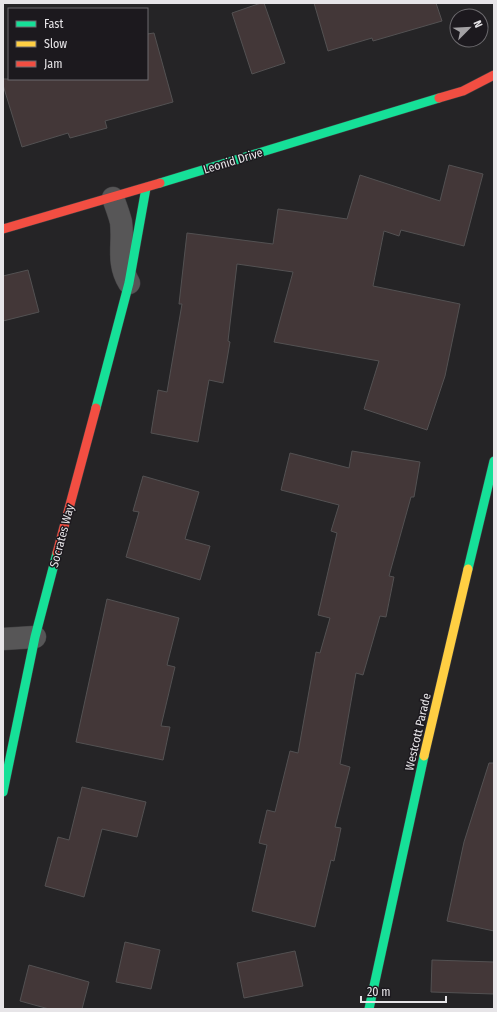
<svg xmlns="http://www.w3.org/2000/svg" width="497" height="1012" font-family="'Fira Sans Condensed',sans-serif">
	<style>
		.building { fill: #433738; stroke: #535152 }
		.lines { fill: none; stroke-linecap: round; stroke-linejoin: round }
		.street-casing { stroke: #414042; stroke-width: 23 }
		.fast-casing { stroke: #414042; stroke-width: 10 }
		.slow-casing { stroke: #414042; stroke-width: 10 }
		.jam-casing { stroke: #414042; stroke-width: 10 }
		.street { stroke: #575657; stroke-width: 22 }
		.fast { stroke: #16e098; stroke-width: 9 }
		.slow { stroke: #ffcf43; stroke-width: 9 }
		.jam { stroke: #f24e42; stroke-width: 9 }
		.labels { text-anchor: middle; stroke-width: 3; stroke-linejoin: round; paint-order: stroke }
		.street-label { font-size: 12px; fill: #e7e5e8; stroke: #1c191e }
	</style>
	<rect width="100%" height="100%" fill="#252426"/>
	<!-- building -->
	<g class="building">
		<path d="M261,3H264L285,63L252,74L232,13Z"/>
		<path d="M314,3H436L442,21L373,41L372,38L328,51Z"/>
		<path d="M154,33L173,102L105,121L107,128L70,138L68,133L22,147L3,85V79H147V34Z"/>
		<path d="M449,165L483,174L464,246L401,230L399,236L384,231L373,286L460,304L445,376L427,430L364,409L379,361L274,342L293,272L237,264L228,341L230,342L223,383L209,380L198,442L151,433L158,390L167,392L182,304H179L187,233L273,244L278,209L347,219L360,175L440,201Z"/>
		<path d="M28,270L39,312L3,321V276Z"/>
		<path d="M352,451L420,462L414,497H411L389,576L394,577L386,617L380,616L363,675L356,673L340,764L350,767L335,827L341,828L334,861L331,860L315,927L252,911L267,845L259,843L267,810L275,812L290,751L298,753L316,652L320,653L330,618L318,615L337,533L331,531L339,505L281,490L290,453L349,468Z"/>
		<path d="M143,476L199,492L185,539L210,546L200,580L126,557L139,512L133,511Z"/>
		<path d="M107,599L179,618L167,665L175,667L161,726L170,727L163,760L76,742Z"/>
		<path d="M489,763H494V931L447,921L464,842Z"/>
		<path d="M82,787L146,802L137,837L102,829L84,897L45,886L58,837L69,840Z"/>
		<path d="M125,942L160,950L151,989L116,982Z"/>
		<path d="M295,951L303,986L244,998L237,963Z"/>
		<path d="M432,960L494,962V994L431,992Z"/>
		<path d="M29,965L89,982L82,1009H49L20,1001Z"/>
	</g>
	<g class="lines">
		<defs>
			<g id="street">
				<path d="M113,198C116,206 119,214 121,222C124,244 116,261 129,283"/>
				<path d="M3,639L35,637"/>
			</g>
			<g id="fast">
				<path d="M160,183L439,98"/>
				<path d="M96,408L129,283L146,188"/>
				<path d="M468,569L494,461"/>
				<path d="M3,792L35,637L57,553"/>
				<path d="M369,1009L424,756"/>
			</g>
			<path id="slow" d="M424,756L468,569"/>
			<g id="jam">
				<path d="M439,98L463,91L494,75"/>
				<path d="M3,229L160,183"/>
				<path d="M57,553L96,408"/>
			</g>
		</defs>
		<!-- street casing -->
		<use href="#street" class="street-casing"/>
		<!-- fast casing -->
		<use href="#fast" class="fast-casing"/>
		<!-- slow casing -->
		<use href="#slow" class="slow-casing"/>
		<!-- jam casing -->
		<use href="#jam" class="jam-casing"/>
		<!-- street -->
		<use href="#street" class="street"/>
		<!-- fast -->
		<use href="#fast" class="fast"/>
		<!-- slow -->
		<use href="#slow" class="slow"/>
		<!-- jam -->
		<use href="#jam" class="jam"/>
	</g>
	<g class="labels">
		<!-- street labels -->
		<g class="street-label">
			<text transform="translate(233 161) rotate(-17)" y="4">Leonid Drive</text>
			<text transform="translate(62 536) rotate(-75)" y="4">Socrates Way</text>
			<text transform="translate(418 732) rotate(-77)" y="4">Westcott Parade</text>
		</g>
	</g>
	<!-- border -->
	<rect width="497" height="1012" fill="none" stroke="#e7e5e8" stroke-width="8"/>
	<!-- legend -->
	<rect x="8" y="8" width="140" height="72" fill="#1c191e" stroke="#6d6b6f"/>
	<rect x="16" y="21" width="20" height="6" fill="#16e098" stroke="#6d6b6f"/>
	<text x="44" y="28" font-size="12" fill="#e7e5e8">Fast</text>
	<rect x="16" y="41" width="20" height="6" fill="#ffcf43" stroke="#6d6b6f"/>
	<text x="44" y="48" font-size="12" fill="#e7e5e8">Slow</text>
	<rect x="16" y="61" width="20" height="6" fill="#f24e42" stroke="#6d6b6f"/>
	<text x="44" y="68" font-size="12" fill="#e7e5e8">Jam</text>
	<!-- north arrow -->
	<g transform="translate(469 28) rotate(66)"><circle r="19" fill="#1c191e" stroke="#6d6b6f"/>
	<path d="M0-3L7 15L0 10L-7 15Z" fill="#a3a1a4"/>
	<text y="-6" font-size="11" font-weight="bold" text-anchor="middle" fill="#e7e5e8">N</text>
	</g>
	<!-- scale -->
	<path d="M361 996v6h85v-6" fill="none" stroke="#e7e5e8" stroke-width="2"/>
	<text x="367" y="996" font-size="12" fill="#e7e5e8" stroke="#1c191e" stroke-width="3" paint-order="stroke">20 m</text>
</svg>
